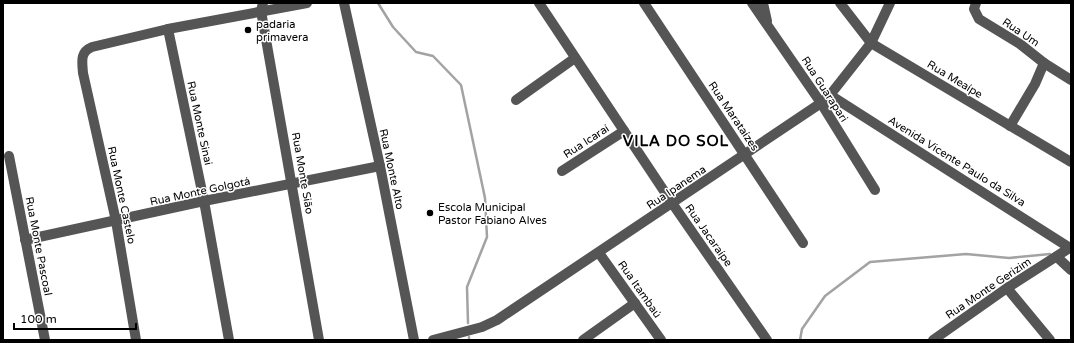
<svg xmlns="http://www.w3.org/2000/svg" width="1074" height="343" font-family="'Varela Round',sans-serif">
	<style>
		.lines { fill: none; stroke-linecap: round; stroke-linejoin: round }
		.stream { stroke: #a3a3a3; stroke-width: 2.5 }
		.minor { stroke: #555; stroke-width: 10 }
		.poi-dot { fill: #000; stroke: #fff; stroke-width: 1.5 }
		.labels { text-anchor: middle; stroke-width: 3; stroke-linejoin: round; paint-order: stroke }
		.poi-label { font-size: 11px; fill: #000; stroke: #fff; text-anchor: start }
		.street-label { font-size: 11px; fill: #000; stroke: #fff }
		.district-label { font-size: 15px; font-weight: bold; letter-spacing: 1px; fill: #000; stroke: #fff }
	</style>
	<rect width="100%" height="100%" fill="#fff"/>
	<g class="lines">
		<!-- stream -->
		<g class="stream">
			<path d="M378,3L393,27L416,52L433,56L461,85L485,198L487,237L467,287L468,323"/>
			<path d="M469,337V340"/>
			<path d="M800,340L802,329L825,296L870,262L966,254L1009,258L1050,254"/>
		</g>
		<!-- minor -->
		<g class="minor">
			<path d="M263,3L261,11L319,340"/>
			<path d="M344,3L380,166L414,340"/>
			<path d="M539,3L672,203L767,340"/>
			<path d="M644,3L803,243"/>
			<path d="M752,3L821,103L875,190"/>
			<path d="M763,3L767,21"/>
			<path d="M840,3L871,43L1071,162"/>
			<path d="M976,3L974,9L979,19L1020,44L1044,63L1035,84L1010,126"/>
			<path d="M168,29L204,201L229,340"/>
			<path d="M1044,63L1071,80"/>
			<path d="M830,95L1070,248"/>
			<path d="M516,100L575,58"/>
			<path d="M9,156L45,340"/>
			<path d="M562,171L624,131"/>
			<path d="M25,240L204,201L380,166"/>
			<path d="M599,253L661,340"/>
			<path d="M1057,257L1071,270"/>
			<path d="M1007,288L1050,340"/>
			<path d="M136,340L116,221L83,73C82,61 80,52 92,47L168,29L307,3"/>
			<path d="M433,340L482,327L497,320L821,103L830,95L871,43L890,3"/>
			<path d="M583,340L635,303"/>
			<path d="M933,340L1007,288L1071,247"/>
		</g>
	</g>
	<!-- markers -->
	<g class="poi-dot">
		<circle cx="248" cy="30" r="4"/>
		<circle cx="430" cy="213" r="4"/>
	</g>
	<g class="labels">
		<!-- poi labels -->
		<g class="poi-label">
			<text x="256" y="28">padaria<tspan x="256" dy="13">primavera</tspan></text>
			<text x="438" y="211">Escola Municipal<tspan x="438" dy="13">Pastor Fabiano Alves</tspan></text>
		</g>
		<!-- street labels -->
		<g class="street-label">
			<text transform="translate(1021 32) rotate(34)" y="4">Rua Um</text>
			<text transform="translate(955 79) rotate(31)" y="4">Rua Meaípe</text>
			<text transform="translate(825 89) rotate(57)" y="4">Rua Guarapari</text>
			<text transform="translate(734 116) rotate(56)" y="4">Rua Marataízes</text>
			<text transform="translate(200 123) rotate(78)" y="4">Rua Monte Sinai</text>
			<text transform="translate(586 141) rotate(-33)" y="4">Rua Icaraí</text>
			<text transform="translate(957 161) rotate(32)" y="4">Avenida Vicente Paulo da Silva</text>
			<text transform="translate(392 169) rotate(78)" y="4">Rua Monte Alto</text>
			<text transform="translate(303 173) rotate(80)" y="4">Rua Monte Sião</text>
			<text transform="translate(676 187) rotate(-34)" y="4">Rua Ipanema</text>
			<text transform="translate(200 191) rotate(-12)" y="4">Rua Monte Golgotá</text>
			<text transform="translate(122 195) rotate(78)" y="4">Rua Monte Castelo</text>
			<text transform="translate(709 235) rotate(55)" y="4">Rua Jacaraípe</text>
			<text transform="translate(39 246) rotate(79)" y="4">Rua Monte Pascoal</text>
			<text transform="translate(988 288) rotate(-34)" y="4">Rua Monte Gerizim</text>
			<text transform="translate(640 289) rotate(55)" y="4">Rua Itambaú</text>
		</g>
		<!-- district labels -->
		<g class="district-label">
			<text x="676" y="146">VILA DO SOL</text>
		</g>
	</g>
	<!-- border -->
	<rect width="1074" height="343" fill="none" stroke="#000000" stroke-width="8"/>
	<!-- scale -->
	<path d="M14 323v6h122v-6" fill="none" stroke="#000000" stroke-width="2"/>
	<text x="20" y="323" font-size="12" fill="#000000" stroke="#ffffff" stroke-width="3" paint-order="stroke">100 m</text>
</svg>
